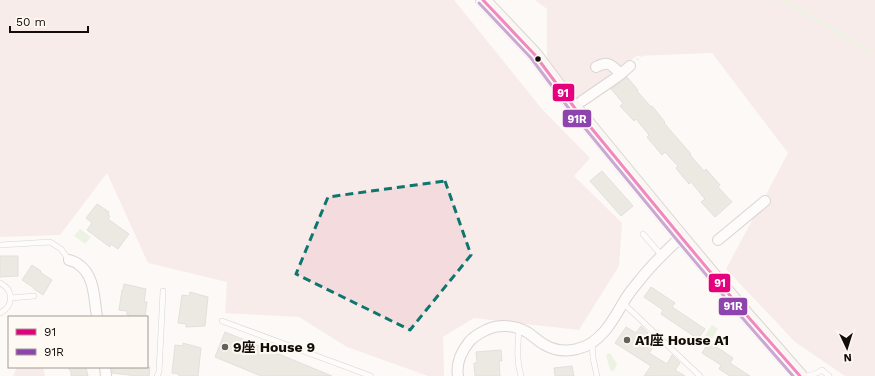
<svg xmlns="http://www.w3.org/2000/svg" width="875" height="376" font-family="'Work Sans','Noto Sans TC',sans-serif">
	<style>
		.green { fill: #f3dbde }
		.water { fill: #dceacd }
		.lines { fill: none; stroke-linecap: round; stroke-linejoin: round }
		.stream { stroke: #dceacd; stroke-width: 3 }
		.building { fill: #d9d6cd; stroke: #c3c1bd }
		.service-casing { stroke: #afaba7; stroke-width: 6 }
		.minor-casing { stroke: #afaba7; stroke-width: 12 }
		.secondary-casing { stroke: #afaba7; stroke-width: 16 }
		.path { stroke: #e2e1e0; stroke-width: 2; stroke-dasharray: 2 3; stroke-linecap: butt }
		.service { stroke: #fffefe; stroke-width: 5 }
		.minor { stroke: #fffefe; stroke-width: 10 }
		.secondary { stroke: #f7f2f1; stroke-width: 14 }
		.bus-1-casing { stroke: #fff9f3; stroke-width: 6 }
		.bus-2-casing { stroke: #fff9f3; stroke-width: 6 }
		.bus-1 { stroke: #e5007d; stroke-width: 3 }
		.bus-2 { stroke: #8e44ad; stroke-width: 3 }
		.marked { fill: none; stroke: #0f766e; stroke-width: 3; stroke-dasharray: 8 5; stroke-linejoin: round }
		.bus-dot { fill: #120d08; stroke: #fff9f3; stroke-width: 1.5 }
		.poi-dot { fill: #64605b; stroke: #fff9f3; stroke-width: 1.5 }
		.labels { text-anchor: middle; stroke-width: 4; stroke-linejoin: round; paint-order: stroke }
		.poi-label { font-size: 14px; font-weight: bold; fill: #120d08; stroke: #fff9f3; text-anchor: start }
		.line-badge { stroke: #fff9f3; stroke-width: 1.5 }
		.badge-label { font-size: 11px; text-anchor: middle; font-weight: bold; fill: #fff }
	</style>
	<rect width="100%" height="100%" fill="#fcf9f6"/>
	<!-- green -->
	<g class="green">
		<path d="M0,0H454L542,109L590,158L574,176L622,223L619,266L579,330L474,318L443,337L444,376H428L347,347L299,317L225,313L227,282L148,263L107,173L60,235L0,237Z"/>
		<path d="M535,0H875V376H845L795,342L726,269L788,153L712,53L637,56L572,102L547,63V9Z"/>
		<path d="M17,367H43L45,376H13Z"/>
	</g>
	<!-- water -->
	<g class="water">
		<path d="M80,229L91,237L85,244L74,236Z"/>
		<path d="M712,325L718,329L710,342L704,337Z"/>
		<path d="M610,353L617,364L614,371H613L610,370L606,355Z"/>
	</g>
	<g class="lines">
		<!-- stream -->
		<path class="stream" d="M781,0L785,1L871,52"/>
	</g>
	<!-- building -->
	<g class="building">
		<path d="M627,77L638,90L637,91L651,107L652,106L665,122L664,123L691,154L690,155L704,171L706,169L720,185L718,187L732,202L715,217L701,202L705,199L691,182L689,184L683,177L676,168L678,166L665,152L662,155L647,137L649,135L636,119L634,121L620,106L623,103L611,89Z"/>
		<path d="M602,171L633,206L621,216L590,181Z"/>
		<path d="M97,204L109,212L108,215L110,216L108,219L129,234L118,249L111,244L110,247L87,230L92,223L86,218Z"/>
		<path d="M0,256H18V276L0,277Z"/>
		<path d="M32,265L41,271L40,272L52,280L43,295L34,289V288L22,280Z"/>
		<path d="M124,284L146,289L144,302H147L145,317H129V314L127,315V311L119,310L122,290H123Z"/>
		<path d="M651,287L675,303L672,307L705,329L698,339L661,314L663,310L644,297Z"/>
		<path d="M190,292L208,297L205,326L186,327V324L178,323L182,295L189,296Z"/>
		<path d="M641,326L648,333L644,339L654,346L649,353L667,364L672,355L680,363L675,370L685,376H644L651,366L615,343L626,327L636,333Z"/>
		<path d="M225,332L332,376H261L215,357Z"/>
		<path d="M709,342L733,358L730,363L750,376H730L719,369L721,365L702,353Z"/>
		<path d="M183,343L201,348L198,376H179V374L172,373L175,345L183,346Z"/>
		<path d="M501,350L502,361H499L500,376H475L474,363H477L476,352Z"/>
		<path d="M572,366L574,376H555L554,368Z"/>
		<path d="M68,367H86L88,376H71V372Z"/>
		<path d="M112,367H150L149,376H130V375L112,373Z"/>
	</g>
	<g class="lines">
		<defs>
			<g id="service">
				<path d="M643,234L662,256"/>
				<path d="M0,245L50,242L61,249L69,260"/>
				<path d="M0,283C14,290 14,306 0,313"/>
				<path d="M10,298L34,296"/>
				<path d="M623,303L700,376"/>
				<path d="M222,321L371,376"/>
				<path d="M519,329C518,345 516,360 521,376"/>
				<path d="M592,343L593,358L597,376"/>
				<path d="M157,376L159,372L163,291"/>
				<path d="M807,376L817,373L822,370L829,376"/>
			</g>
			<g id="minor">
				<path d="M596,67C609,60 611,65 621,74"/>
				<path d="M582,101L617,77L630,66"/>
				<path d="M718,240L765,201"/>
				<path d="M69,260C72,261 76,262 78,264C95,275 94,299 97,317"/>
				<path d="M105,367L106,376"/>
				<path d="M458,376C456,364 461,352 469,342C473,337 480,333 486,330C499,324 515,325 527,332C533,336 538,341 545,345C554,350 566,352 577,349C600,344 612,322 623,303C627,296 633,288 639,281C651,265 666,251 681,237"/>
			</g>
			<path id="secondary" d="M483,0L535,55L574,107L681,237L743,311L800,376"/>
		</defs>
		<!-- service casing -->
		<use href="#service" class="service-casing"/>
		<!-- minor casing -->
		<use href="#minor" class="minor-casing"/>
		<!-- secondary casing -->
		<use href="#secondary" class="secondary-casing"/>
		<!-- path -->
		<g class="path">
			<path d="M764,0L769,1V0"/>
			<path d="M835,0L865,5L875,12"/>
			<path d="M637,60L646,52"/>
			<path d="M19,376L25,367"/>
		</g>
		<!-- service -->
		<use href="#service" class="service"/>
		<!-- minor -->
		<use href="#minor" class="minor"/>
		<!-- secondary -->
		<use href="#secondary" class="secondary"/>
		<defs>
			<path id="bus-1" d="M483,0L535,55L574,107L681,237L743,311L800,376"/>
			<path id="bus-2" d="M479,3L531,58L570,110L677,240L739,314L793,376"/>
		</defs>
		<!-- bus-1 casing -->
		<use href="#bus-1" class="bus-1-casing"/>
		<!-- bus-2 casing -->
		<use href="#bus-2" class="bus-2-casing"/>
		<!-- bus-1 -->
		<use href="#bus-1" class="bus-1"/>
		<!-- bus-2 -->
		<use href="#bus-2" class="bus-2"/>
	</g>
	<!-- marked area -->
	<path d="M0 0H875V376H0ZM445,181L471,255L410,330L296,274L328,197Z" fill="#fcf9f6" fill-opacity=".55" fill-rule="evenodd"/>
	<path class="marked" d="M445,181L471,255L410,330L296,274L328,197Z"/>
	<!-- markers -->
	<circle class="bus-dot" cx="538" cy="59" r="3.5"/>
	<g class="poi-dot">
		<circle cx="627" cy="340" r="4"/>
		<circle cx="225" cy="347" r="4"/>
	</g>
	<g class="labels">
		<!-- poi labels -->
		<g class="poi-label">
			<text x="635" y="345">A1座 House A1</text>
			<text x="233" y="352">9座 House 9</text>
		</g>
	</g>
	<g class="line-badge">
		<rect x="552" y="83" width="23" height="19" rx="4" fill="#e5007d"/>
		<rect x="562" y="109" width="30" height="19" rx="4" fill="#8e44ad"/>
		<rect x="708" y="273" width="23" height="20" rx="4" fill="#e5007d"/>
		<rect x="718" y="297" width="30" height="19" rx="4" fill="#8e44ad"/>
	</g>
	<g class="badge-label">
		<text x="563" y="97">91</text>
		<text x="577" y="123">91R</text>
		<text x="720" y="287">91</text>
		<text x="733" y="310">91R</text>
	</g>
	<!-- legend -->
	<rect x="8" y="316" width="140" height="52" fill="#fff9f3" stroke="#a09b95"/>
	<rect x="16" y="329" width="20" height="6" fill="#e5007d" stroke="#a09b95"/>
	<text x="44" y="336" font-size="12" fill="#120d08">91</text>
	<rect x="16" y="349" width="20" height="6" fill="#8e44ad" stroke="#a09b95"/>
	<text x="44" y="356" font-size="12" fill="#120d08">91R</text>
	<!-- north arrow -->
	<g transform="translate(847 348) rotate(176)" stroke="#fff9f3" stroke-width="3" paint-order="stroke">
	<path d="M0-3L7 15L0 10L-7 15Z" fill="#120d08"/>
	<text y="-6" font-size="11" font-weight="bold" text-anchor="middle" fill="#120d08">N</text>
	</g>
	<!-- scale -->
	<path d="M10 26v6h78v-6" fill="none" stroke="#120d08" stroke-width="2"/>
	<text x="16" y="26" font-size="12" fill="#120d08" stroke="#fff9f3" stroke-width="3" paint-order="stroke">50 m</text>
</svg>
